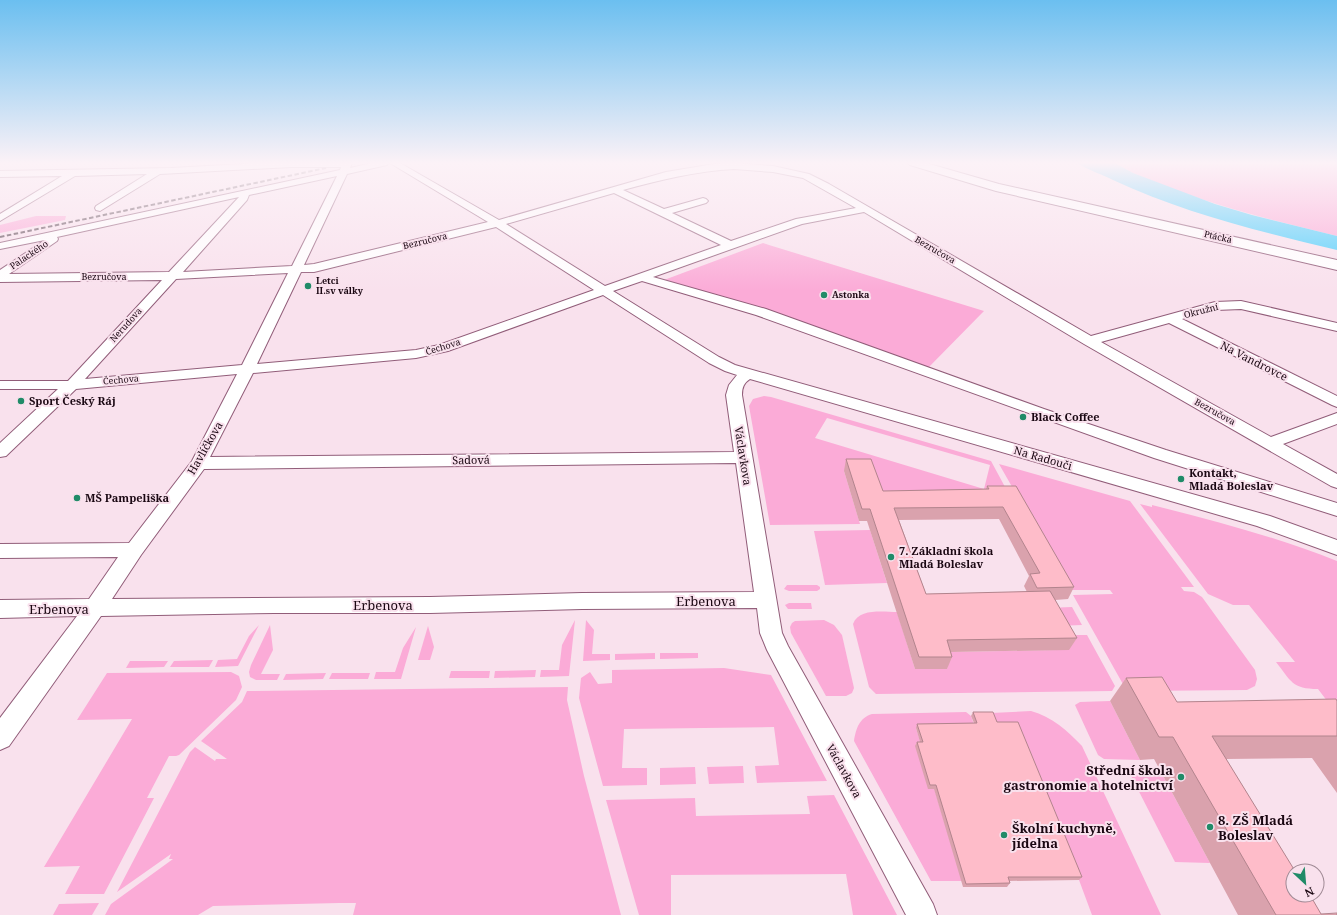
<svg xmlns="http://www.w3.org/2000/svg" width="1337" height="915" font-family="'Noto Serif',serif">
	<style>
		.green { fill: #fbabd7; fill-rule: evenodd }
		.water { fill: #4fcffc }
		.lines { fill: none; stroke-linecap: round; stroke-linejoin: round }
		.street-casing { stroke: #915d79; stroke-width: 2 }
		.secondary-casing { stroke: #915d79; stroke-width: 2 }
		.street { fill: #fff; fill-rule: evenodd }
		.secondary { fill: #fff; fill-rule: evenodd }
		.rail { stroke: #634e5a; stroke-width: 2; stroke-dasharray: 4.5 2.5; stroke-linecap: butt }
		.wall { fill: #daa2ad; fill-rule: evenodd }
		.building { fill: #febcc9; stroke: #b2848d }
		.poi-dot { fill: #208b68; stroke: #f9e1ed; stroke-width: 1.5 }
		.labels { text-anchor: middle; stroke-width: 4; stroke-linejoin: round; paint-order: stroke }
		.far-street-label { font-size: 9px; fill: #1a0712; stroke: #f9e1ed }
		.far-poi-label { font-size: 9px; font-weight: bold; fill: #1a0712; stroke: #f9e1ed; text-anchor: start }
		.street-label { font-size: 11px; fill: #1a0712; stroke: #f9e1ed }
		.poi-label { font-size: 11px; font-weight: bold; fill: #1a0712; stroke: #f9e1ed; text-anchor: start }
		.near-street-label { font-size: 13px; fill: #1a0712; stroke: #f9e1ed }
		.near-poi-label { font-size: 13px; font-weight: bold; fill: #1a0712; stroke: #f9e1ed; text-anchor: start }
	</style>
	<rect width="100%" height="100%" fill="#f9e1ed"/>
	<!-- green -->
	<g class="green">
		<path d="M1115,163H1337V236C1280,222 1222,208 1167,187C1149,180 1131,174 1115,163Z"/>
		<path d="M36,216H66L65,220L0,233V225Z"/>
		<path d="M763,243L769,245L984,311L927,369L664,280Z"/>
		<path d="M764,396L771,397L991,461L1011,498L899,502L844,471L860,524L770,525L749,406L753,399ZM827,418L990,465L984,489L815,438Z"/>
		<path d="M999,464L1130,501L1194,587H1181L1184,591L1194,592L1202,597L1255,670L1257,679L1255,686L1247,690L1136,691L1124,686L1073,595L1113,594L1110,590H1071Z"/>
		<path d="M1140,504L1152,507V505C1215,521 1277,537 1337,561V714L1318,689C1292,689 1291,681 1276,662H1295L1249,605H1233L1208,594Z"/>
		<path d="M870,530L887,583L825,585L814,531Z"/>
		<path d="M787,585H817L820,587V589L817,591H789L784,589Z"/>
		<path d="M789,603H811L812,609H788L785,605Z"/>
		<path d="M1072,607L1082,625L1056,626L1046,608Z"/>
		<path d="M897,612L915,669H947L951,651V652L1058,650L1067,648L1069,650L1061,635H1087L1115,686L1112,691L876,694L869,687L853,624C859,608 883,612 897,612Z"/>
		<path d="M575,620L569,676L540,677L541,670H559L562,645Z"/>
		<path d="M586,620L594,630L592,654H610V660L583,661Z"/>
		<path d="M824,620L834,625L842,635L854,688L852,693L846,696H826L791,633L790,627L792,623L795,621Z"/>
		<path d="M259,625L238,666L215,667L218,660L237,659L249,636Z"/>
		<path d="M270,625L273,650L261,674H280L277,680H256L250,677L249,672L251,665Z"/>
		<path d="M428,626L434,647L430,660H418Z"/>
		<path d="M416,627L401,679H374L376,672H395L403,648Z"/>
		<path d="M655,653V659L615,660V654Z"/>
		<path d="M660,653H698V658L660,659Z"/>
		<path d="M213,660L209,667H170L174,661Z"/>
		<path d="M130,661H168L164,667L126,668Z"/>
		<path d="M724,668L771,675L827,781L757,783L755,766L779,765L774,727L624,729L622,768H647V785L603,786L579,698L581,678L590,672L598,684L612,683V670Z"/>
		<path d="M536,670L535,677L494,678L495,671Z"/>
		<path d="M451,671H490L489,678H449Z"/>
		<path d="M231,672L239,676L242,687L236,700L179,755L176,756H169L147,798H154L104,894H65L80,866L44,867L132,719L77,720L107,673Z"/>
		<path d="M326,673L323,679L283,680L286,674Z"/>
		<path d="M332,673H370L368,679H329Z"/>
		<path d="M568,687L567,700L584,776L621,915H353L356,903H339L213,906L198,915H105L111,904L173,859H169L171,854L117,892L190,752L195,747L215,761L216,759H227L201,741L242,702L247,691Z"/>
		<path d="M1110,701L1140,760L1104,759L1098,755L1075,705L1080,702Z"/>
		<path d="M1031,711C1052,717 1067,730 1082,746L1161,915H1092L1079,880L995,726L991,713Z"/>
		<path d="M966,712L971,716L975,727L916,728L962,881H931L854,741C856,729 859,718 872,714Z"/>
		<path d="M743,766L744,783L709,784L707,767Z"/>
		<path d="M695,767L696,784L660,785V768Z"/>
		<path d="M1130,774H1162L1210,863L1175,862Z"/>
		<path d="M834,795L897,915H853L846,874L671,875V915H639L606,800L695,798L696,816L810,814L807,796Z"/>
		<path d="M99,903L92,915H53L59,904Z"/>
	</g>
	<!-- water -->
	<path class="water" d="M1077,163H1115L1133,173L1215,204L1252,215L1337,236V250C1261,232 1184,213 1113,180C1101,174 1088,170 1077,163Z"/>
	<g class="lines">
		<defs>
			<path id="street" d="M261,163H352L350,168L372,163H388L387,165L347,174L304,265L314,264L488,222L390,163H400L499,220L666,172L714,164L734,163L773,166L809,174L829,184L1091,336L1215,302L1241,301L1337,323V331L1241,309L1216,310L1182,319L1337,396V407L1332,405L1169,323L1101,342L1271,437L1337,413V424L1283,444L1337,474V488L1331,486L1084,344L864,212L802,224L653,277L766,309L1044,409L1166,450L1337,503V516L1154,458L756,315L642,281L613,291L719,357L735,365L1270,516L1337,540V555L1257,526L750,379C744,383 742,387 742,395L782,633L788,646L933,904L937,915H906L767,650L760,633L757,608L582,609L430,613H274L101,616L9,746L0,750V718L77,616L0,618V600L89,599L118,557L0,558V544L129,543L192,461L237,374L76,389L6,456L0,457V443L58,389H0V381H68L162,280L0,282V270L45,240L0,249V243L340,170L341,167H291L160,174L100,211L96,210L95,208L96,206L147,174L75,176L0,221V214L62,176L0,177V171L171,168ZM734,169L773,172L803,178L856,208L796,219L731,241L672,213L706,203L708,201L706,199L703,198L664,209L623,190C660,180 696,171 734,169ZM337,176L292,266L183,272L247,200L249,195ZM614,193L721,245L605,286L506,224ZM239,197L169,272L9,274L57,241L58,239L57,237ZM496,227L594,290L439,345L416,350L257,364L301,272H314ZM288,273L242,365L85,379L176,279ZM603,295L709,363L725,371L737,375L729,385L726,395L734,452L210,457L253,373L416,358L448,351ZM736,463L754,592L582,593L430,597L112,599L141,555L204,469Z"/>
			<path id="secondary" d="M908,163H926L999,184L1337,260V270L996,191L910,165Z"/>
		</defs>
		<!-- street casing -->
		<use href="#street" class="street-casing"/>
		<!-- secondary casing -->
		<use href="#secondary" class="secondary-casing"/>
		<!-- street -->
		<use href="#street" class="street"/>
		<!-- secondary -->
		<use href="#secondary" class="secondary"/>
		<!-- rail -->
		<path class="rail" d="M0,237L326,168"/>
	</g>
	<!-- wall -->
	<g class="wall">
		<path d="M51,163H75H74L52,164Z"/>
		<path d="M846,459L883,491L986,489L987,486L1074,587L1068,599L1055,600L1077,638L1069,650L951,652L952,657L947,669H915L867,521H859L844,471ZM999,519L1029,576L1024,586L1027,592L926,594L899,520Z"/>
		<path d="M1126,678L1177,702L1337,701V793L1312,758L1225,759L1321,914L1337,915H1238L1154,759L1140,760L1110,701Z"/>
		<path d="M973,712L997,722L1082,877L1079,880L1009,881L1010,883L1007,887H963L934,789H928L915,746L917,742H920L916,728L917,724L974,723L971,716Z"/>
	</g>
	<!-- building -->
	<g class="building">
		<path d="M846,459H871L883,491L989,489L987,486H1016L1074,587L1037,588L1030,574L1040,573L1003,507L894,508L926,594L1050,591L1077,638L947,640L952,657H919L870,509H862Z"/>
		<path d="M1162,677L1177,702L1336,699L1337,701V736H1212L1295,871H1293V895H1310L1321,914L1337,913V915H1276L1173,737H1159L1126,678Z"/>
		<path d="M973,712H993L997,722H1018L1082,877H1008L1010,883L966,884L936,785H930L917,742H923L917,724L977,723Z"/>
	</g>
	<!-- sky -->
	<linearGradient id="sky" x2="0" y2="1"><stop stop-color="#6bbff0"/><stop offset="0.56" stop-color="#fcf2f7"/><stop offset="1" stop-color="#fcf2f7" stop-opacity="0"/></linearGradient>
	<rect width="1337" height="291" fill="url(#sky)"/>
	<!-- markers -->
	<g class="poi-dot">
		<circle cx="308" cy="286" r="4"/>
		<circle cx="824" cy="295" r="4"/>
		<circle cx="21" cy="401" r="4"/>
		<circle cx="1023" cy="417" r="4"/>
		<circle cx="1181" cy="479" r="4"/>
		<circle cx="77" cy="498" r="4"/>
		<circle cx="891" cy="557" r="4"/>
		<circle cx="1181" cy="777" r="4"/>
		<circle cx="1210" cy="827" r="4"/>
		<circle cx="1004" cy="835" r="4"/>
	</g>
	<g class="labels">
		<!-- far-street labels -->
		<g class="far-street-label">
			<text transform="translate(1218 237) rotate(13)" y="3">Ptácká</text>
			<text transform="translate(425 241) rotate(-14)" y="3">Bezručova</text>
			<text transform="translate(935 250) rotate(30)" y="3">Bezručova</text>
			<text transform="translate(29 255) rotate(-34)" y="3">Palackého</text>
			<text x="104" y="280">Bezručova</text>
			<text transform="translate(1201 311) rotate(-14)" y="3">Okružní</text>
			<text transform="translate(126 325) rotate(-48)" y="3">Nerudova</text>
			<text transform="translate(443 347) rotate(-17)" y="3">Čechova</text>
			<text transform="translate(121 380) rotate(-5)" y="3">Čechova</text>
			<text transform="translate(1215 412) rotate(29)" y="3">Bezručova</text>
		</g>
		<!-- far-poi labels -->
		<g class="far-poi-label">
			<text x="316" y="284">Letci<tspan x="316" dy="10">II.sv války</tspan></text>
			<text x="832" y="298">Astonka</text>
		</g>
		<!-- street labels -->
		<g class="street-label">
			<text transform="translate(1254 361) rotate(27)" y="4">Na Vandrovce</text>
			<text transform="translate(205 448) rotate(-60)" y="4">Havlíčkova</text>
			<text transform="translate(743 456) rotate(81)" y="4">Václavkova</text>
			<text transform="translate(1043 458) rotate(16)" y="4">Na Radouči</text>
			<text transform="translate(471 460) rotate(-1)" y="4">Sadová</text>
			<text transform="translate(844 771) rotate(61)" y="4">Václavkova</text>
		</g>
		<!-- poi labels -->
		<g class="poi-label">
			<text x="29" y="405">Sport Český Ráj</text>
			<text x="1031" y="421">Black Coffee</text>
			<text x="1189" y="477">Kontakt,<tspan x="1189" dy="13">Mladá Boleslav</tspan></text>
			<text x="85" y="502">MŠ Pampeliška</text>
			<text x="899" y="555">7. Základní škola<tspan x="899" dy="13">Mladá Boleslav</tspan></text>
		</g>
		<!-- near-street labels -->
		<g class="near-street-label">
			<text x="706" y="606">Erbenova</text>
			<text x="383" y="610">Erbenova</text>
			<text x="59" y="614">Erbenova</text>
		</g>
		<!-- near-poi labels -->
		<g class="near-poi-label">
			<text x="1173" y="775" text-anchor="end">Střední škola<tspan x="1173" dy="15">gastronomie a hotelnictví</tspan></text>
			<text x="1218" y="825">8. ZŠ Mladá<tspan x="1218" dy="15">Boleslav</tspan></text>
			<text x="1012" y="833">Školní kuchyně,<tspan x="1012" dy="15">jídelna</tspan></text>
		</g>
	</g>
	<!-- north arrow -->
	<g transform="translate(1305 883) rotate(154)"><circle r="19" fill="#f9e1ed" stroke="#a08a95"/>
	<path d="M0-3L7 15L0 10L-7 15Z" fill="#208b68"/>
	<text y="-6" font-size="11" font-weight="bold" text-anchor="middle" fill="#1a0712">N</text>
	</g>
</svg>
